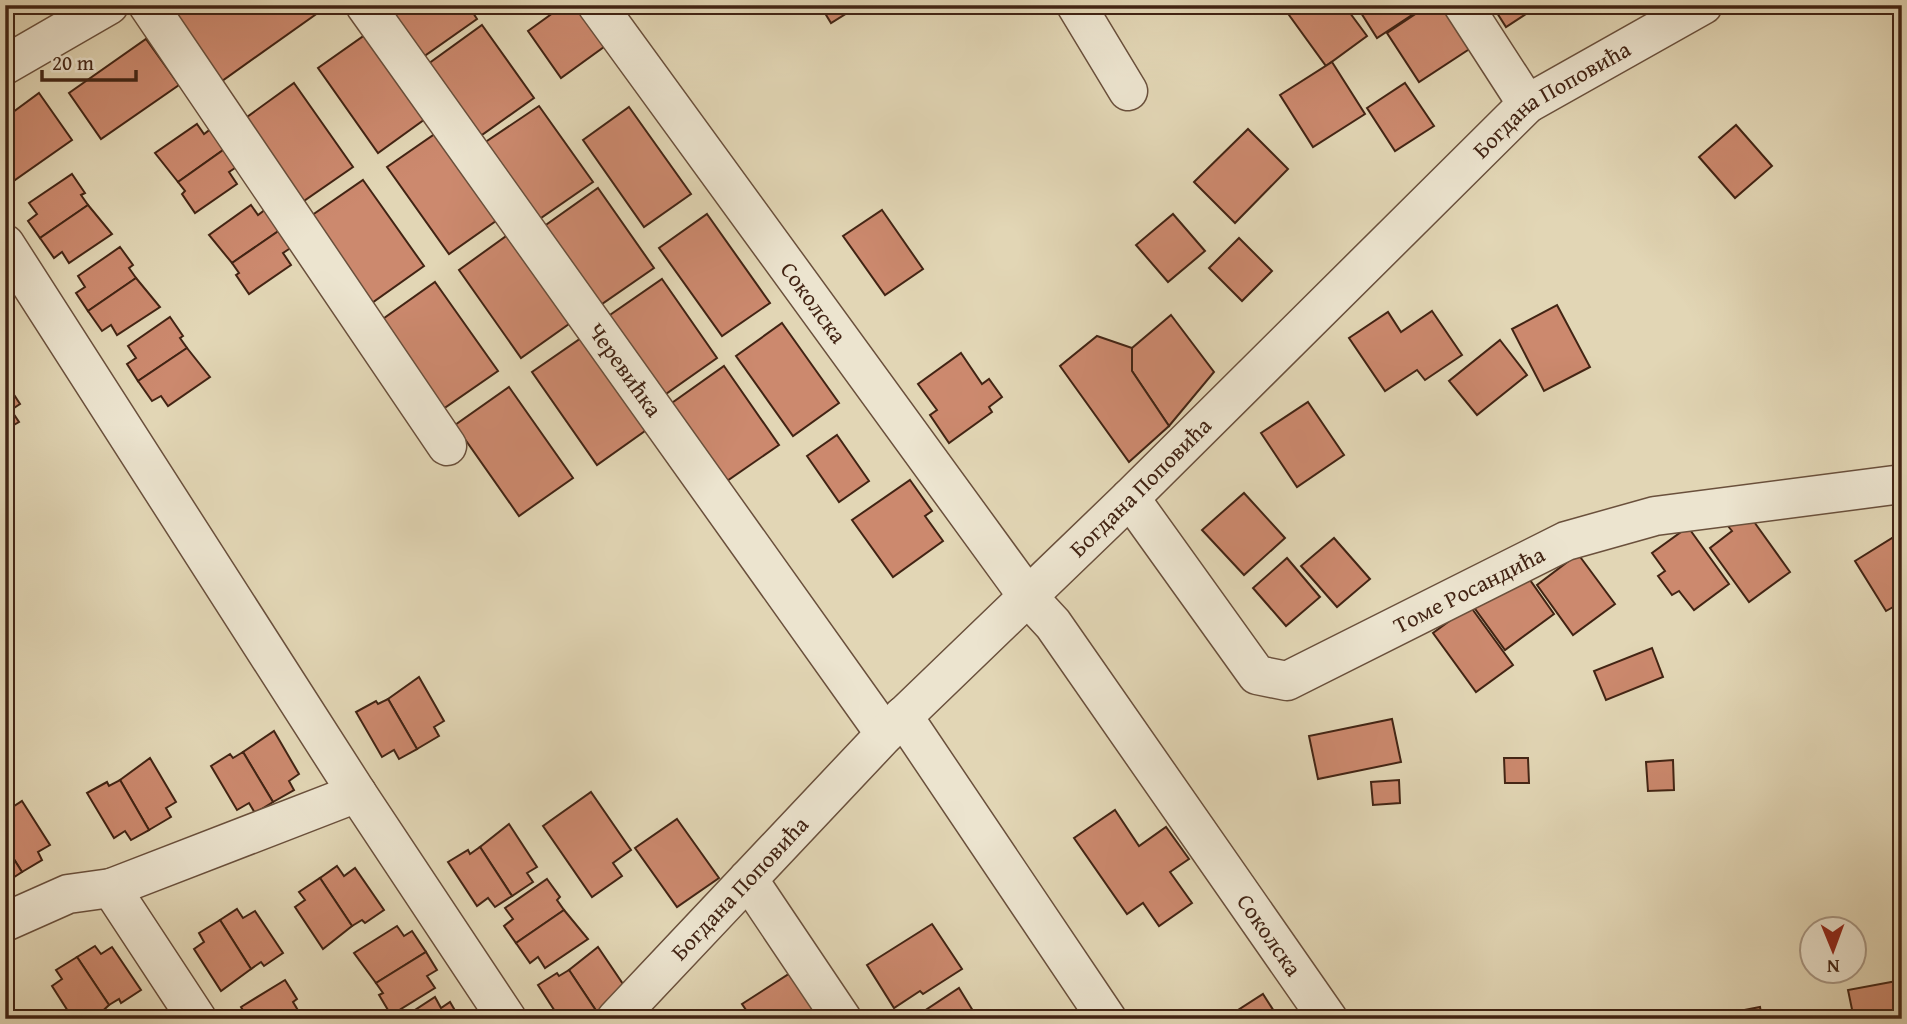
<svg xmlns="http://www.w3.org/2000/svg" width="1907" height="1024" font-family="'Gentium Book Plus',serif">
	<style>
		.building { fill: #cc896e; stroke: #422414; stroke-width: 2 }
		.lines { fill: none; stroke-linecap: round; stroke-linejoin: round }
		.minor-casing { stroke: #6a503c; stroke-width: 41 }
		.minor { stroke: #ece4cf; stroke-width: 38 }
		.labels { text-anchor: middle; stroke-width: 5; stroke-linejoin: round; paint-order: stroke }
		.street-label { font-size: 23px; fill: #422414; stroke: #ece4cf }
	</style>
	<rect width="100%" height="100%" fill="#e2d6b5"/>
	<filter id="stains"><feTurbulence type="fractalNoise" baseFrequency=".00286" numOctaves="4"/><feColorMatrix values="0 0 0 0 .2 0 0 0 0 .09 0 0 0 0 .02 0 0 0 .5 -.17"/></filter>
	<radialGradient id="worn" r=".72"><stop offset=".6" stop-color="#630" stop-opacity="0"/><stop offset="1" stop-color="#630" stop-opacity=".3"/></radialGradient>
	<!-- building -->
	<g class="building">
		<path d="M183,5H329L222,81L173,12Z"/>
		<path d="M386,5H468L477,19L423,57Z"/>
		<path d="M495,5H509L499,12Z"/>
		<path d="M564,5H581L608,44L561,78L528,31Z"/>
		<path d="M820,5H860L831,23Z"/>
		<path d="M1303,5H1344L1367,36L1326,66L1289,15Z"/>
		<path d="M1356,5H1427L1377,38Z"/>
		<path d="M1429,5H1443L1471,48L1419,82L1387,33Z"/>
		<path d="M1492,5H1540L1506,27Z"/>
		<path d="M482,25L534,98L479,137L428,64Z"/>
		<path d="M372,30L432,114L378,153L318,68Z"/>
		<path d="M146,39L179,85L101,139L69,93Z"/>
		<path d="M1332,62L1365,114L1313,147L1280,95Z"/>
		<path d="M294,83L353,167L298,205L240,122Z"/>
		<path d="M1405,83L1434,126L1395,151L1367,108Z"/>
		<path d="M39,93L72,140L5,187V118Z"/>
		<path d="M539,106L593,182L538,220L484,143Z"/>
		<path d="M629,107L691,194L644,227L583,140Z"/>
		<path d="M197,124L204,134L212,128L226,148L178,182L155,153Z"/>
		<path d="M1736,125L1772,166L1735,198L1699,157Z"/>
		<path d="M442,129L503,216L449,254L387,167Z"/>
		<path d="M1248,129L1288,169L1235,223L1194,182Z"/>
		<path d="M226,148L238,166L229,172L237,184L195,213L182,194L185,191L178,182Z"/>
		<path d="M72,174L85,193L81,195L88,205L40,238L28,221L37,214L29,203Z"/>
		<path d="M363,180L424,266L369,305L308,218Z"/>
		<path d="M598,188L654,268L599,306L543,227Z"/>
		<path d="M88,205L112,234L69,263L62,252L54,258L40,238Z"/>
		<path d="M251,205L258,215L266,209L280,230L232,263L209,235Z"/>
		<path d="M882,210L923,269L885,295L843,236Z"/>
		<path d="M707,214L770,303L722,336L659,248Z"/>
		<path d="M1173,214L1205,251L1168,282L1136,245Z"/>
		<path d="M280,230L292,247L283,253L291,265L249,294L236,275L239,273L232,263Z"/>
		<path d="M513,231L576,319L521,358L459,270Z"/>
		<path d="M1239,238L1272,271L1242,301L1209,268Z"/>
		<path d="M120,247L133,265L129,268L136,278L88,311L76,293L85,287L78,276Z"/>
		<path d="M136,278L160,307L117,335L111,325L102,331L88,311Z"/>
		<path d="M662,279L717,358L663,396L607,317Z"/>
		<path d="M435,282L498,371L443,409L380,321Z"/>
		<path d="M1557,305L1590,367L1544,391L1512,329Z"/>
		<path d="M1432,311L1462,355L1425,380L1417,370L1385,391L1349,338L1388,312L1401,332Z"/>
		<path d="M1171,315L1214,372L1169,426L1132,371V348Z"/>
		<path d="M170,317L183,336L180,338L187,348L138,381L127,364L136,358L128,346Z"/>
		<path d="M782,323L839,403L793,436L736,356Z"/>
		<path d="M587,334L652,426L597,465L532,372Z"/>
		<path d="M1097,336L1132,348V371L1169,426L1129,462L1060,366Z"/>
		<path d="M1500,340L1527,375L1477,415L1449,381Z"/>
		<path d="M187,348L210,377L168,406L161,396L152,401L138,381Z"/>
		<path d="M961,353L982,384L989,379L1002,397L989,407L992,412L949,443L930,415L937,410L918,384Z"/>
		<path d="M724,366L779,445L724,483L669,405Z"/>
		<path d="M9,387L20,404L11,410L19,422L5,430V389Z"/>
		<path d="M509,387L573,478L519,516L455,425Z"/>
		<path d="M1308,402L1344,455L1297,487L1261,433Z"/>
		<path d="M837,435L869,481L839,502L807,456Z"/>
		<path d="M910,480L932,511L925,516L943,541L893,577L852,520Z"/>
		<path d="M1244,493L1285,538L1244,575L1202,530Z"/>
		<path d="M1747,512L1790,572L1749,602L1710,548L1732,531L1728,526Z"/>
		<path d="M1688,527L1729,584L1694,610L1679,591L1672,595L1658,576L1665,571L1652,553Z"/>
		<path d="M1897,535L1902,544V602L1886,611L1855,561Z"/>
		<path d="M1334,538L1370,579L1337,607L1301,566Z"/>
		<path d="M1578,554L1615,604L1573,635L1537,585Z"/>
		<path d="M1287,558L1320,597L1286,626L1253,588Z"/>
		<path d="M1523,570L1554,614L1505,650L1473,606Z"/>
		<path d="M1470,606L1513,665L1476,692L1433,633Z"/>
		<path d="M1652,648L1663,677L1606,700L1594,671Z"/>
		<path d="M419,677L444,721L434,727L439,736L417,749L388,699Z"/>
		<path d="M388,699L417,749L399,759L394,750L382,757L356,712L376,701L378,704Z"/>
		<path d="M1392,719L1401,762L1318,779L1309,736Z"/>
		<path d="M274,731L299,774L289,781L294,790L273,802L243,752Z"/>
		<path d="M243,752L273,802L255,813L249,803L237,810L211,766L230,754L233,758Z"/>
		<path d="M150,758L176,802L166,808L171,817L149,830L120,780Z"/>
		<path d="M1504,758H1528L1529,783H1505Z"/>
		<path d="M1673,760L1674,790L1648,791L1646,762Z"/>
		<path d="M120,780L149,830L131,840L125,831L114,838L87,793L107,782L109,786Z"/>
		<path d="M1399,780L1400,803L1373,805L1371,782Z"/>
		<path d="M591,792L631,850L613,863L622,876L592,897L543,826Z"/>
		<path d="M22,801L50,845L38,852L42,860L22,872L5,845V812Z"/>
		<path d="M1115,810L1139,846L1166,827L1189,859L1170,872L1192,903L1159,926L1143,903L1127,914L1074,838Z"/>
		<path d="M677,819L719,878L677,907L635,848Z"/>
		<path d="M509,824L537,867L527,873L533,882L512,896L480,847Z"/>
		<path d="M5,845L22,872L5,883Z"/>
		<path d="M480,847L512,896L495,907L488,898L477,906L448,862L468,850L470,854Z"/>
		<path d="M337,866L344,876L355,868L384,910L365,923L362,920L352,926L320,878Z"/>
		<path d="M320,878L352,926L323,949L295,907L305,900L299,892Z"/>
		<path d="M547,879L560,897L557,900L564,910L516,943L504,926L513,919L505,908Z"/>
		<path d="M237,909L243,918L255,911L283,953L264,966L261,962L251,969L220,920Z"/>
		<path d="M564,910L588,939L545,968L538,957L530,963L516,943Z"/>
		<path d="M220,920L251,969L221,991L194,949L204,942L199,933Z"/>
		<path d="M932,924L962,969L923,994L920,991L894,1008L867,965Z"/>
		<path d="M397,926L404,936L412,931L426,952L376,983L354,953Z"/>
		<path d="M95,946L101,954L112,947L141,990L121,1003L119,999L109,1005L77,957Z"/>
		<path d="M598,947L627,990L601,1018L569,970Z"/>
		<path d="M426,952L437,970L427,976L435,988L391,1015L379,995L383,993L376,983Z"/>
		<path d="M77,957L109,1005L94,1019H73L52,986L62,979L56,970Z"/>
		<path d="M569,970L601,1018L560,1019L538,985L557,973L559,976Z"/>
		<path d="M795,970L819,1007L801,1019H752L742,1004Z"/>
		<path d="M285,980L297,999L293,1002L299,1012L289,1019H248L241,1007Z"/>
		<path d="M1902,980V1019H1854L1848,990Z"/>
		<path d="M959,988L978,1019H912Z"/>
		<path d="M1263,994L1279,1019H1224Z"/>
		<path d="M435,997L441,1008L450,1002L460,1019H401Z"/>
		<path d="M1760,1007L1762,1019H1703V1018Z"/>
		<path d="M299,1012L303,1019H289Z"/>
	</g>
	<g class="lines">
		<defs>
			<g id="minor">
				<path d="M148,5L447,446"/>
				<path id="s1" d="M365,5L885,734"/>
				<path id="s2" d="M597,5L1029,598L1053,624L1328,1019"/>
				<path d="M1076,5L1128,91"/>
				<path d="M1463,5L1527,104"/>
				<path d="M5,65L109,5"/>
				<path d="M5,244L357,793L507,1019"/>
				<path id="s3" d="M1130,498L1257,675L1287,681L1566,541L1655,516L1902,484"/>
				<path d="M903,716L1107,1019"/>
				<path d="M748,879L842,1019"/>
				<path d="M111,888L197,1019"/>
				<path d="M5,922L68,894L111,888L357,793"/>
				<path id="s4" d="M616,1019L885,734L1130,498L1527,104L1703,5"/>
			</g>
		</defs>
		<!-- minor casing -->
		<use href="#minor" class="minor-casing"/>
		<!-- minor -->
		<use href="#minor" class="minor"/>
	</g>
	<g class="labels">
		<!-- street labels -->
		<g class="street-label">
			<text dy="8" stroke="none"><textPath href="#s4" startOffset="1314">Богдана Поповића</textPath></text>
			<text dy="8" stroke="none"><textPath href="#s2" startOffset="368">Соколска</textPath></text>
			<text dy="8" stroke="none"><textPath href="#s1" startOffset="448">Черевићка</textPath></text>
			<text dy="8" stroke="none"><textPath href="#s4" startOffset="747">Богдана Поповића</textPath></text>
			<text dy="8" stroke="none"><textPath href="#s3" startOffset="452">Томе Росандића</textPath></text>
			<text dy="8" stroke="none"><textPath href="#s4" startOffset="180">Богдана Поповића</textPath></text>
			<text dy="8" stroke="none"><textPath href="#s2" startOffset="1148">Соколска</textPath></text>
		</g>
	</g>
	<!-- margin -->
	<rect width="1907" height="1024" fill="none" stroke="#e2d6b5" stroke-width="28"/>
	<rect x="7" y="7" width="1893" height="1010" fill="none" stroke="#422414" stroke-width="3.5"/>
	<rect x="14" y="14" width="1879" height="996" fill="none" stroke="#422414" stroke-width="2"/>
	<!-- north arrow -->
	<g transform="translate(1833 950) rotate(179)"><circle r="33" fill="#ece4cf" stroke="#a89784" stroke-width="2"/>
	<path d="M0-5L12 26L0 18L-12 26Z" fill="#8f2418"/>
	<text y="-10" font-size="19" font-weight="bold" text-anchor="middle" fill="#422414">N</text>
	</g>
	<!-- scale -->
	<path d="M42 70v10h94v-10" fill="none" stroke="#422414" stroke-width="3.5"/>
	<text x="52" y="70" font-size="21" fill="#422414" stroke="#ece4cf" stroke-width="5" paint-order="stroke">20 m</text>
	<rect width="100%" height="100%" filter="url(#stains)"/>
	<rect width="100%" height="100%" fill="url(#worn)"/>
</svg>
